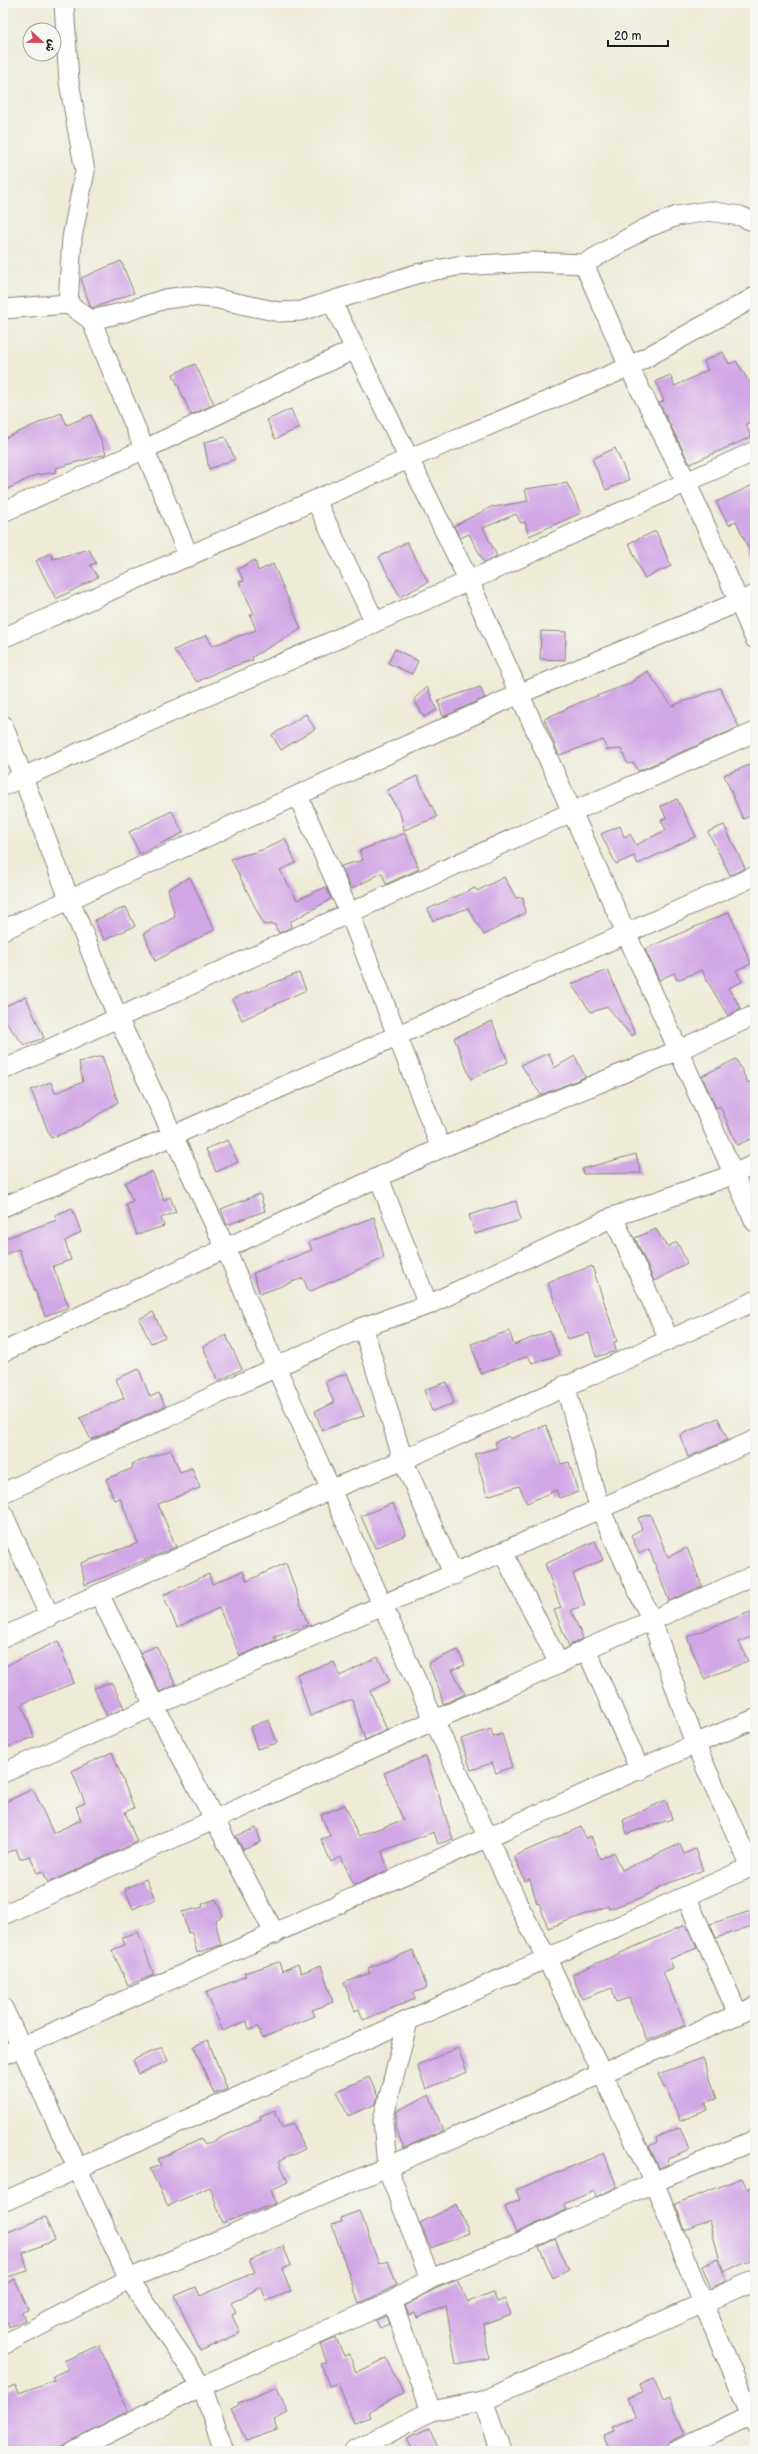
<svg xmlns="http://www.w3.org/2000/svg" width="758" height="2454" font-family="'Balsamiq Sans','Playpen Sans Arabic',sans-serif">
	<style>
		.building { fill: #d1a6e5 }
		.lines { fill: none; stroke-linecap: round; stroke-linejoin: round }
		.street-casing { stroke: #85847a; stroke-width: 21 }
		.street { stroke: #fff; stroke-width: 19 }
	</style>
	<rect width="100%" height="100%" fill="#f6f6f2"/>
	<filter id="ink" filterUnits="userSpaceOnUse"><feTurbulence type="fractalNoise" baseFrequency=".025" numOctaves="2"/><feDisplacementMap in="SourceGraphic" scale="8" xChannelSelector="R" yChannelSelector="G"/><feConvolveMatrix kernelMatrix="1 2 1 2 8 2 1 2 1" color-interpolation-filters="sRGB"/></filter>
	<filter id="wash" filterUnits="userSpaceOnUse"><feTurbulence type="fractalNoise" baseFrequency=".012" numOctaves="4" result="noise"/><feDisplacementMap in="SourceGraphic" scale="16" xChannelSelector="R" yChannelSelector="G"/><feGaussianBlur stdDeviation="0.9" result="paint"/><feColorMatrix in="noise" values="0 0 0 0 0 0 0 0 0 0 0 0 0 0 0 0 0 1.4 0 .05"/><feComposite in="paint" operator="in"/></filter>
	<g filter="url(#wash)">
		<rect width="100%" height="100%" fill="#eeebd7"/>
		<g id="blocks">
			<!-- building -->
			<g class="building">
				<path d="M121,261L134,293L93,308L90,306L81,278Z"/>
				<path d="M723,352L729,364L736,361L755,391V420L746,424L751,437L690,464L659,403L664,401L656,381L670,375L675,386L708,370L704,361Z"/>
				<path d="M195,364L214,404L191,415L173,374Z"/>
				<path d="M291,409L299,428L275,439L267,420Z"/>
				<path d="M61,413L67,425L91,415L106,454L56,468L57,472L36,475L3,491V439Z"/>
				<path d="M225,437L235,459L209,469L204,442Z"/>
				<path d="M615,448L629,480L606,490L592,459Z"/>
				<path d="M567,483L581,513L529,536L525,522L521,523L516,514L483,528L497,556L484,562L469,534L460,538L454,526L493,506L494,507L528,501L525,489Z"/>
				<path d="M755,484V563L736,521L729,525L716,502Z"/>
				<path d="M656,531L671,566L644,578L629,543Z"/>
				<path d="M407,542L428,582L400,597L379,557Z"/>
				<path d="M89,549L96,563L90,565L98,577L56,599L36,561L50,553L53,559Z"/>
				<path d="M255,560L258,571L273,564L301,629L252,657L253,660L221,670L197,682L174,650L207,635L212,646L256,630L250,615L254,613L239,582L244,581L238,569Z"/>
				<path d="M541,631L566,632L565,660L540,659Z"/>
				<path d="M395,649L418,661L412,674L388,663Z"/>
				<path d="M647,671L672,706L720,688L739,727L638,771L634,763L628,764L621,749L607,750L603,740L559,755L544,719L583,701L629,684Z"/>
				<path d="M427,687L437,710L424,717L414,699Z"/>
				<path d="M480,687L485,698L443,717L438,701Z"/>
				<path d="M306,714L315,729L281,750L272,735Z"/>
				<path d="M755,763V814L743,819L724,775Z"/>
				<path d="M417,776L437,817L404,830L401,816L387,790Z"/>
				<path d="M677,799L696,836L638,864L634,856L616,864L601,834L620,826L624,837L630,834L636,845L666,830L661,820L666,818L661,806Z"/>
				<path d="M172,811L183,833L140,854L129,832Z"/>
				<path d="M724,825L745,868L730,875L708,832Z"/>
				<path d="M405,833L419,869L386,884L382,873L351,889L341,866L363,860L359,851Z"/>
				<path d="M285,838L296,863L280,870L297,900L326,887L331,899L290,922L291,927L279,933L274,924L264,925L231,859L265,849Z"/>
				<path d="M190,877L214,930L155,961L144,933L175,917L168,889Z"/>
				<path d="M504,877L516,898L523,897L525,913L484,935L468,908L433,921L428,909L475,888L477,891Z"/>
				<path d="M126,907L135,926L104,940L95,920Z"/>
				<path d="M729,912L751,964L736,970L742,982L728,988L741,1008L728,1016L705,977L702,970L677,980L674,973L659,980L645,949Z"/>
				<path d="M608,970L635,1034L631,1036L608,1007L591,1012L571,984Z"/>
				<path d="M299,973L306,990L242,1020L232,999Z"/>
				<path d="M26,997L44,1038L24,1045L3,1019V1007Z"/>
				<path d="M492,1021L508,1062L471,1079L454,1038Z"/>
				<path d="M549,1053L554,1068L575,1056L585,1077L541,1095L521,1065Z"/>
				<path d="M102,1056L118,1102L77,1128L51,1138L31,1090L51,1082L55,1093L83,1082L79,1062Z"/>
				<path d="M736,1059L748,1083L755,1080V1137L737,1145L720,1106L716,1108L702,1076Z"/>
				<path d="M228,1140L238,1162L216,1172L206,1149Z"/>
				<path d="M636,1154L641,1173L583,1174L582,1169Z"/>
				<path d="M152,1171L164,1200L170,1197L176,1212L161,1218L164,1226L137,1235L126,1204L133,1201L125,1183Z"/>
				<path d="M260,1194L265,1211L227,1225L221,1209Z"/>
				<path d="M516,1201L521,1220L475,1234L469,1215Z"/>
				<path d="M72,1208L81,1232L65,1241L71,1260L53,1266L69,1307L45,1316L19,1249L3,1255V1239L57,1220L55,1215Z"/>
				<path d="M374,1217L384,1258L309,1292L303,1278L260,1294L253,1273L312,1250L309,1242Z"/>
				<path d="M656,1229L667,1247L677,1242L687,1263L654,1281L635,1238Z"/>
				<path d="M592,1266L617,1341L614,1342L616,1351L596,1357L589,1333L567,1339L548,1282Z"/>
				<path d="M153,1312L165,1337L151,1343L139,1319Z"/>
				<path d="M509,1331L514,1345L550,1331L559,1355L532,1363L528,1356L481,1374L471,1344Z"/>
				<path d="M226,1335L242,1369L218,1381L203,1347Z"/>
				<path d="M139,1369L150,1397L159,1393L165,1406L91,1440L80,1418L124,1398L116,1379Z"/>
				<path d="M347,1373L364,1416L322,1430L315,1411L334,1403L325,1382Z"/>
				<path d="M447,1382L454,1403L432,1411L424,1390Z"/>
				<path d="M718,1418L728,1440L688,1457L680,1435Z"/>
				<path d="M546,1425L561,1464L569,1462L578,1492L559,1498L556,1490L527,1503L519,1486L487,1496L475,1454L497,1448L495,1442L509,1436L510,1439Z"/>
				<path d="M171,1450L180,1472L192,1468L200,1488L158,1504L176,1547L85,1585L81,1563L138,1543L120,1498L114,1500L106,1479L133,1468L132,1464Z"/>
				<path d="M393,1503L406,1535L375,1548L361,1516Z"/>
				<path d="M650,1514L668,1557L687,1548L702,1586L669,1601L649,1549L639,1554L631,1535L642,1529L638,1518Z"/>
				<path d="M595,1541L603,1560L573,1574L585,1605L571,1610L583,1638L569,1646L554,1610L561,1608L545,1564Z"/>
				<path d="M286,1563L308,1625L274,1636L276,1640L240,1656L219,1608L177,1627L163,1595L209,1574L212,1584L243,1571L247,1581Z"/>
				<path d="M750,1612L755,1623V1635L739,1642L748,1661L704,1679L687,1637Z"/>
				<path d="M58,1641L74,1683L22,1704L34,1737L3,1749V1667Z"/>
				<path d="M156,1646L176,1685L160,1692L140,1653Z"/>
				<path d="M458,1650L465,1665L452,1670L465,1694L443,1704L440,1692L428,1663Z"/>
				<path d="M378,1657L390,1681L370,1691L387,1730L365,1740L352,1699L310,1716L297,1674L334,1662L340,1676Z"/>
				<path d="M112,1683L124,1708L107,1716L94,1688Z"/>
				<path d="M269,1720L277,1743L257,1749L250,1727Z"/>
				<path d="M491,1729L493,1737L502,1734L512,1767L496,1773L492,1763L471,1770L461,1739Z"/>
				<path d="M112,1752L134,1808L125,1812L137,1842L48,1883L43,1871L37,1873L30,1856L20,1859L16,1849L3,1854V1803L33,1789L53,1833L81,1820L76,1807L85,1803L72,1771Z"/>
				<path d="M426,1756L453,1839L438,1844L434,1832L382,1851L388,1870L354,1885L341,1857L331,1862L321,1839L330,1836L321,1815L345,1805L358,1836L403,1820L384,1773Z"/>
				<path d="M666,1800L672,1819L627,1834L623,1820Z"/>
				<path d="M581,1827L585,1838L591,1836L600,1859L614,1852L622,1870L680,1844L684,1854L695,1849L703,1870L662,1886L643,1897L609,1909L608,1906L548,1928L539,1903L537,1904L530,1879L525,1881L514,1856Z"/>
				<path d="M256,1828L261,1842L243,1850L236,1836Z"/>
				<path d="M146,1879L155,1899L133,1909L125,1889Z"/>
				<path d="M216,1899L223,1916L215,1920L221,1945L197,1953L192,1932L188,1933L182,1912L203,1907L202,1904Z"/>
				<path d="M751,1911L755,1925L716,1938L710,1924Z"/>
				<path d="M685,1925L697,1948L670,1959L673,1968L663,1972L685,2025L647,2041L629,1998L616,2002L612,1988L582,1999L572,1974Z"/>
				<path d="M138,1932L154,1975L128,1985L112,1950L125,1945L122,1937Z"/>
				<path d="M413,1950L427,1988L413,1993L415,1999L363,2020L359,2009L355,2011L344,1983L370,1973L368,1968Z"/>
				<path d="M279,1962L282,1971L298,1964L301,1973L321,1965L333,2002L312,2010L315,2016L262,2038L258,2027L249,2030L247,2021L223,2031L206,1992L246,1976L244,1973Z"/>
				<path d="M208,2040L227,2089L214,2094L194,2046Z"/>
				<path d="M162,2047L168,2061L139,2074L133,2060Z"/>
				<path d="M458,2048L467,2072L426,2089L417,2065Z"/>
				<path d="M703,2058L717,2099L705,2102L708,2110L680,2121L666,2087L664,2088L658,2074Z"/>
				<path d="M369,2077L378,2097L376,2104L348,2116L337,2091Z"/>
				<path d="M429,2095L443,2130L404,2148L395,2128L397,2111Z"/>
				<path d="M275,2110L282,2128L293,2123L305,2149L279,2161L288,2182L271,2190L276,2203L223,2223L210,2187L168,2206L150,2169L161,2165L158,2159L201,2139L205,2145L261,2119L260,2116Z"/>
				<path d="M680,2127L689,2150L667,2160L669,2164L659,2168L649,2146L657,2142L656,2138Z"/>
				<path d="M604,2153L617,2187L596,2197L594,2191L564,2204L567,2210L516,2233L505,2207L520,2200L516,2190Z"/>
				<path d="M742,2178L747,2189L755,2186V2259L723,2272L709,2220L685,2230L675,2204Z"/>
				<path d="M457,2204L469,2233L431,2248L420,2223Z"/>
				<path d="M359,2211L379,2264L388,2261L397,2285L359,2304L332,2225L341,2222L340,2218Z"/>
				<path d="M45,2217L55,2240L23,2253L28,2271L3,2278V2234Z"/>
				<path d="M555,2239L569,2270L553,2278L539,2247Z"/>
				<path d="M283,2246L291,2265L282,2269L291,2291L267,2301L261,2287L231,2303L236,2313L232,2315L240,2333L200,2351L175,2296L196,2287L200,2296L255,2272L249,2260Z"/>
				<path d="M718,2259L726,2281L711,2288L702,2266Z"/>
				<path d="M15,2279L28,2310L22,2312L25,2320L9,2327L3,2311V2285Z"/>
				<path d="M457,2280L468,2302L493,2292L497,2302L505,2299L511,2314L483,2324L489,2358L456,2364L446,2306L417,2318L415,2313L409,2315L405,2306L435,2289Z"/>
				<path d="M386,2316L389,2324L380,2328L376,2320Z"/>
				<path d="M336,2338L344,2356L349,2354L356,2372L386,2359L404,2393L368,2412L370,2417L354,2423L338,2383L329,2386L321,2364L327,2362L320,2345Z"/>
				<path d="M99,2345L128,2411L64,2445L47,2451H3V2390L16,2385L19,2393L54,2380L53,2376L68,2369L64,2361Z"/>
				<path d="M654,2379L663,2402L670,2399L685,2434L671,2441L665,2451H610L603,2435L613,2431L611,2427L635,2417L628,2397L643,2392L640,2384Z"/>
				<path d="M277,2387L288,2413L274,2420L277,2429L246,2440L231,2410L239,2406L238,2403Z"/>
				<path d="M429,2428L439,2451H413L407,2438Z"/>
			</g>
		</g>
	</g>
	<g filter="url(#ink)">
		<use href="#blocks" fill-opacity="0" stroke="#85847a" stroke-width="1"/>
		<g class="lines">
			<defs>
				<g id="street">
					<path d="M64,3L69,82L85,171L72,238L68,304"/>
					<path d="M584,264L629,367L687,483L755,639"/>
					<path d="M332,302L469,581L755,1222"/>
					<path d="M3,309L68,304L91,320L125,312L165,299L188,296L213,298L279,312L301,311L416,274L457,266L532,262L584,264L644,229L677,216L709,211L740,216L755,222"/>
					<path d="M91,320L189,557"/>
					<path d="M316,501L375,622"/>
					<path d="M3,512L143,450L355,349"/>
					<path d="M3,638L408,459L629,367L755,297"/>
					<path d="M3,725L70,901L118,1018L225,1247L276,1367L434,1720L520,1908L546,1957L654,2182L703,2303L755,2424"/>
					<path d="M3,786L469,581L755,451"/>
					<path d="M298,796L349,912L441,1148"/>
					<path d="M3,930L519,694L755,595"/>
					<path d="M3,1070L572,812L755,732"/>
					<path d="M379,1178L428,1305"/>
					<path d="M3,1207L172,1136L755,876"/>
					<path d="M613,1217L669,1339"/>
					<path d="M363,1327L403,1460L454,1575"/>
					<path d="M3,1352L441,1148L679,1050L755,1015"/>
					<path d="M565,1385L599,1507L652,1621L695,1744L751,1867"/>
					<path d="M3,1493L363,1327L428,1305L613,1217L732,1175L755,1164"/>
					<path d="M3,1514L50,1617"/>
					<path d="M503,1552L559,1664"/>
					<path d="M99,1594L155,1707L275,1934"/>
					<path d="M3,1637L332,1489L403,1460L755,1301"/>
					<path d="M586,1649L640,1770"/>
					<path d="M3,1773C254,1664 503,1549 755,1440"/>
					<path d="M686,1896L738,2014"/>
					<path d="M3,1915L559,1664L586,1649L755,1575"/>
					<path d="M3,2008L129,2279L202,2386L224,2451"/>
					<path d="M408,2021L383,2120L387,2167L430,2279"/>
					<path d="M3,2055L695,1744L755,1719"/>
					<path d="M3,2202L755,1865"/>
					<path d="M392,2301L431,2411"/>
					<path d="M3,2345L129,2279L755,2007"/>
					<path d="M483,2401L501,2451"/>
					<path d="M73,2451L202,2386L392,2301L430,2279L523,2242L654,2182L755,2140"/>
					<path d="M354,2451L431,2411L483,2401L755,2280"/>
					<path d="M676,2451L755,2413"/>
				</g>
			</defs>
			<!-- street casing -->
			<use href="#street" class="street-casing"/>
			<!-- street -->
			<use href="#street" class="street"/>
		</g>
	</g>
	<!-- margin -->
	<rect width="758" height="2454" fill="none" stroke="#f6f6f2" stroke-width="16"/>
	<!-- north arrow -->
	<g transform="translate(42 42) rotate(112)"><circle r="19" fill="#f6f6f2" stroke="#9f9f9c"/>
	<path d="M0-3L7 15L0 10L-7 15Z" fill="#d1495b"/>
	<text y="-6" font-size="11" font-weight="bold" text-anchor="middle" fill="#1c1c1c">ش</text>
	</g>
	<!-- scale -->
	<path d="M608 40v6h60v-6" fill="none" stroke="#1c1c1c" stroke-width="2"/>
	<text x="614" y="40" font-size="12" fill="#1c1c1c" stroke="#f6f6f2" stroke-width="3" paint-order="stroke">20 m</text>
</svg>
